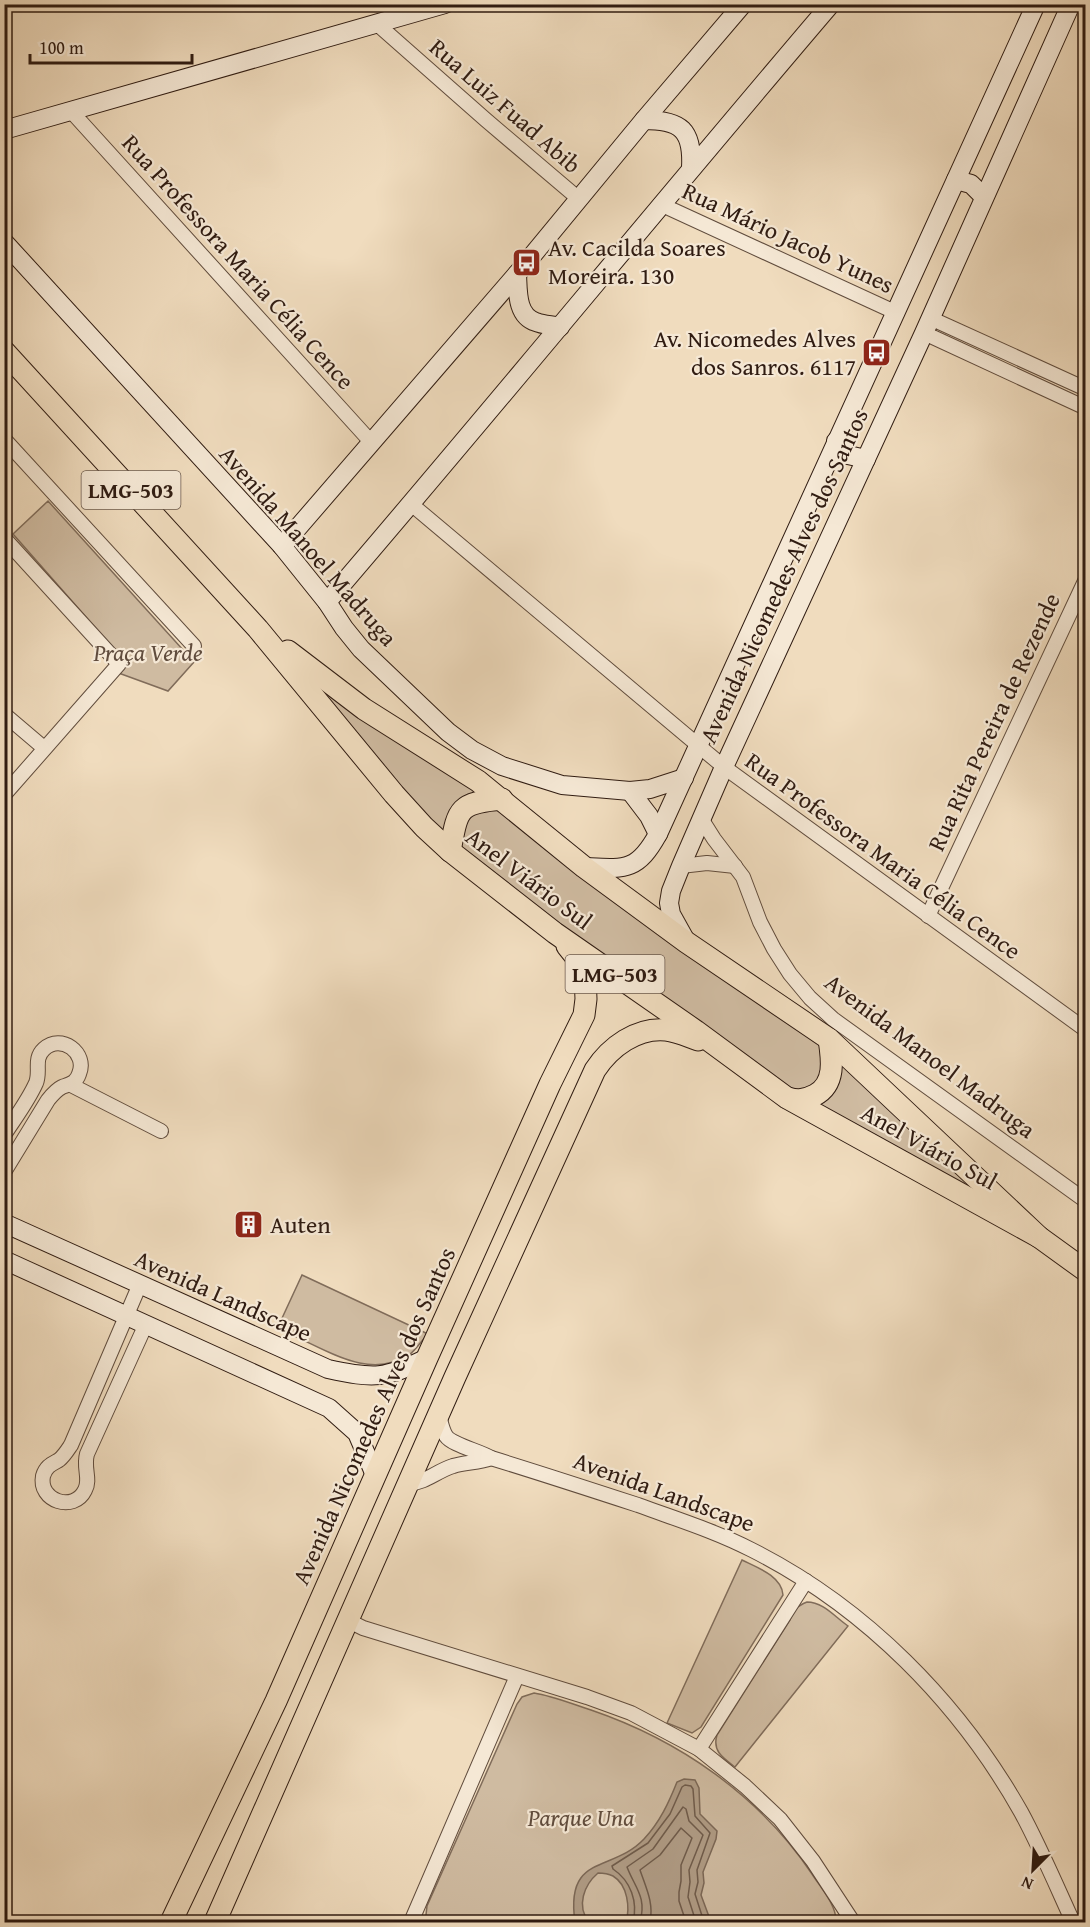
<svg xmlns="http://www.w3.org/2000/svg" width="1090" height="1927" font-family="'Gentium Book Plus',serif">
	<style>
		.green { fill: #cfbba1; stroke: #806c5a; stroke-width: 1.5 }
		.water { fill: #af9b84; stroke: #7c6856; stroke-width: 1.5 }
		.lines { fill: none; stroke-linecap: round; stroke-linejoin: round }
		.shore { stroke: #705c4b; stroke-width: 1.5 }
		.street-casing { stroke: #604c3d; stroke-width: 16 }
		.secondary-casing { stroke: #301c12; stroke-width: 20 }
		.primary-casing { stroke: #301c12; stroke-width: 23 }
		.street { stroke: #f5e8d5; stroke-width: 14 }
		.secondary { stroke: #f5e8d5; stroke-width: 18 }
		.primary { stroke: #f0dcbe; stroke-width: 21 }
		.labels { text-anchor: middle; stroke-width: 4.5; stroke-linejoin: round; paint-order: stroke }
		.shield { fill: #f5e8d5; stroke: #6b594c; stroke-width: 1.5 }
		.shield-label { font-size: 22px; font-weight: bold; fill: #301c12 }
		.street-label { font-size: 24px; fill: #301c12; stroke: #f5e8d5 }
		.poi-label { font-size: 24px; fill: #301c12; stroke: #f5e8d5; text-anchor: start }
		.park-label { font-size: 24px; font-style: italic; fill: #604c3d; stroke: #f5e8d5 }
	</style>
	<rect width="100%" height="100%" fill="#f0dcbe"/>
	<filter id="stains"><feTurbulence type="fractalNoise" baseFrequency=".00333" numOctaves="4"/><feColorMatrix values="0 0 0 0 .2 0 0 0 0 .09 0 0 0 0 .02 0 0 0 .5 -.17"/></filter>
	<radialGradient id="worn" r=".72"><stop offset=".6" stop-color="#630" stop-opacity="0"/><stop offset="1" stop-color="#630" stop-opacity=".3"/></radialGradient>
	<!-- green -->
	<g class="green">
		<path d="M48,501L194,662L168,691L113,671L115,650L13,534Z"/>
		<path d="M258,629L829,1039L1039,1237L787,1098L450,851Z"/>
		<path d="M302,1275L428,1334C422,1340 416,1350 409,1355C364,1383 319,1343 277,1329Z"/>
		<path d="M742,1560C756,1567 782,1576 783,1595L701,1727L692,1733L667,1723Z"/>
		<path d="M807,1602C823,1602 835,1617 848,1626L735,1767C723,1758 712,1751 717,1735L790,1620C793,1610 797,1606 807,1602Z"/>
		<path d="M534,1693C553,1696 572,1704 591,1710C679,1740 759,1795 812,1874C821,1888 837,1906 836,1922H429L426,1915L427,1906L517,1704L522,1697Z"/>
	</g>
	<!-- water -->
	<path class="water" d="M684,1779L695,1780L699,1788L700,1814L717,1831L716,1839L703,1872L704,1883L701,1895L711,1922H626C630,1908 628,1885 613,1876C609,1874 603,1873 598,1873C584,1885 576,1906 589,1922H575C565,1853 612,1873 644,1839C660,1822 669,1802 677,1782Z"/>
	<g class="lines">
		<!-- shore -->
		<g class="shore">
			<path d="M633,1922C638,1902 631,1881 613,1869L612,1866L648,1843L670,1814L682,1787L685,1785L691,1786L693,1789L695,1816L710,1833L697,1870L698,1882L695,1894L704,1922"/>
			<path d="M640,1922C647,1897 635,1888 627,1867L653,1849L683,1807L686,1809L689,1821L703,1835L689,1870L690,1882L688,1897L696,1922"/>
			<path d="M650,1922C654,1903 646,1888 640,1870L660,1855L681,1828L692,1838L681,1865V1881L679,1892V1901L686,1922"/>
		</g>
		<defs>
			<g id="street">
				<path d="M376,23L486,120L579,199"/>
				<path d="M71,111L372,443"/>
				<path d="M660,204L897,313"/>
				<path d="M930,318L1086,389"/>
				<path d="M924,333L1086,408"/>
				<path d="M4,439L194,646"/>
				<path d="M411,504L724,767L1086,1030"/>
				<path d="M4,538L119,664L4,795"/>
				<path d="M4,714L44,748"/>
				<path d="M702,820L714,839L743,877L760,922L774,949L790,974L810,998L833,1019L1086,1201"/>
				<path d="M681,866L707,863L735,866"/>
				<path d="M928,916L1086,579"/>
				<path d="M71,1085L161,1131"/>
				<path d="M4,1135C15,1118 28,1101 36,1083C41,1071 33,1059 44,1049C61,1033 88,1053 79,1074C76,1083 70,1084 62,1087C56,1090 52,1095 48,1100L4,1172"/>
				<path d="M140,1284L71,1445C67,1451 64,1456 59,1460C52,1464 46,1466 43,1476C38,1501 74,1513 85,1490C91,1479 83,1468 87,1454L146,1324"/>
				<path d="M439,1416C441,1422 442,1430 446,1436C452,1445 480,1451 491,1458C540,1473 589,1489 638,1505C676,1519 715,1531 752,1550C865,1607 959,1702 1021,1812C1040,1847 1056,1885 1073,1922"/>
				<path d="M408,1484C427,1482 435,1472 453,1466C466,1462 479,1463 491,1458"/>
				<path d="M349,1621L363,1628L587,1697L631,1713L699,1749L745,1786L780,1819L813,1861L853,1922"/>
				<path d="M699,1749L806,1581"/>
				<path d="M411,1922L517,1676"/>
			</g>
			<g id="secondary">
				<path d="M644,120C681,120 693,130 691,168"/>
				<path d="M4,130L445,4"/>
				<path d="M956,180L971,184L984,197"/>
				<path d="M4,242L282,546L327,602L344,628L361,649L448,732L472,750L502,766L562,785L630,791L650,789L684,778"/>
				<path d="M517,274C518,290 516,316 536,322C543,325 552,325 560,327"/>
				<path d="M836,441L848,455L866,459"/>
				<path d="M282,546L517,274L644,120L743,4"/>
				<path d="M327,602C497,404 662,202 831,4"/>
				<path d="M630,791L649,816L658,834"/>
				<path d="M584,867C625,869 637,872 658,834L1036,4"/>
				<path d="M686,941L671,914L669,903L671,891L681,866L724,767L924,333L1071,4"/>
				<path d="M4,1223L328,1369C374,1379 385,1379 427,1358"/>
				<path d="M4,1260L329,1408L357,1433L375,1475"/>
			</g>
			<g id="primary">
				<path d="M4,351L258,629L394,794L424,827L450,851L555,933L696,1031L787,1098L1039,1237"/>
				<path d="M288,651L364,709L478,781L584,867L686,942L829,1039L1039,1237L1086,1271"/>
				<path d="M450,851C458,809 457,803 502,799"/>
				<path d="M788,1098C798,1101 805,1100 815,1095C836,1084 832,1059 829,1039"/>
				<path d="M171,1922L276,1701L427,1358L550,1084L584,1015L586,999L585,976L579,961L567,946"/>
				<path d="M215,1922L455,1377L595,1070C610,1047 637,1027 666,1030C677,1031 687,1036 698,1040"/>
			</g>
		</defs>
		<!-- street casing -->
		<use href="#street" class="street-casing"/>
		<!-- secondary casing -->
		<use href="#secondary" class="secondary-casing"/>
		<!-- primary casing -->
		<use href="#primary" class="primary-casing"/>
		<!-- street -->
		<use href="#street" class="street"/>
		<!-- secondary -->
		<use href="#secondary" class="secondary"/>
		<!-- primary -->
		<use href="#primary" class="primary"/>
	</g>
	<!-- icons -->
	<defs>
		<symbol id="bus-square" viewBox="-11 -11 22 22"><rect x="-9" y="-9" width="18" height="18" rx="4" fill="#8f2418" stroke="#f5e8d5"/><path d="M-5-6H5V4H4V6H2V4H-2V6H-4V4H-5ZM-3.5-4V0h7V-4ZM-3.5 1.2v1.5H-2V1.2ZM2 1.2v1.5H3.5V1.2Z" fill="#fff"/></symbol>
		<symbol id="building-square" viewBox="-11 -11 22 22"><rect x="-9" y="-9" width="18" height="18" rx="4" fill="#8f2418" stroke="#f5e8d5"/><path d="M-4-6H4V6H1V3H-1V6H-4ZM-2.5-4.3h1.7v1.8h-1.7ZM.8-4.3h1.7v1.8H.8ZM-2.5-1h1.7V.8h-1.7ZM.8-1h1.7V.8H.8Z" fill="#fff"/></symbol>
	</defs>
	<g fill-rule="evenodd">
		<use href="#bus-square" x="510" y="246" width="33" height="33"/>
		<use href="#bus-square" x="860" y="336" width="33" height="33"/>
		<use href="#building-square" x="232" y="1208" width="33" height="33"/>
	</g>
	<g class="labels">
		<!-- shield labels -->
		<g class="shield">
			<rect x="81.5" y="471" width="99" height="38" rx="4.5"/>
			<rect x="565.5" y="955" width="99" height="38" rx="4.5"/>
		</g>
		<g class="shield-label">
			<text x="131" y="498">LMG-503</text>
			<text x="615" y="982">LMG-503</text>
		</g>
		<!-- street labels -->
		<g class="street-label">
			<text transform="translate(505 106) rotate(41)" y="8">Rua Luiz Fuad Abib</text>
			<text transform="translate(788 238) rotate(25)" y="8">Rua Mário Jacob Yunes</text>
			<text transform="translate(238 262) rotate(48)" y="8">Rua Professora Maria Célia Cence</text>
			<text transform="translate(308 546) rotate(49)" y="8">Avenida Manoel Madruga</text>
			<text transform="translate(784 576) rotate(-65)" y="8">Avenida Nicomedes Alves dos Santos</text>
			<text transform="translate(994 722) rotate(-65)" y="8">Rua Rita Pereira de Rezende</text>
			<text transform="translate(883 856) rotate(36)" y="8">Rua Professora Maria Célia Cence</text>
			<text transform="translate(529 879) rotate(37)" y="8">Anel Viário Sul</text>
			<text transform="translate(930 1056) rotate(37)" y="8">Avenida Manoel Madruga</text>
			<text transform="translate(929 1147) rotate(29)" y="8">Anel Viário Sul</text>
			<text transform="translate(223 1296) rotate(24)" y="8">Avenida Landscape</text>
			<text transform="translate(374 1416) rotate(-66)" y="8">Avenida Nicomedes Alves dos Santos</text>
			<text transform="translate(664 1492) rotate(20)" y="8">Avenida Landscape</text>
		</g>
		<!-- poi labels -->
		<g class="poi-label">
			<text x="548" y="256">Av. Cacilda Soares<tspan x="548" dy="28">Moreira. 130</tspan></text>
			<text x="856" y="347" text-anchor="end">Av. Nicomedes Alves<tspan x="856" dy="28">dos Sanros. 6117</tspan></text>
			<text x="270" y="1233">Auten</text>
		</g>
		<!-- park labels -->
		<g class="park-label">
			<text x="148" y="661">Praça Verde</text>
			<text x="581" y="1826">Parque Una</text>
		</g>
	</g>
	<!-- margin -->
	<rect width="1090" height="1927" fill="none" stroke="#f0dcbe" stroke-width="24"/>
	<rect x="6" y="6" width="1078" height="1915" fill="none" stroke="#301c12" stroke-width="3"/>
	<rect x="12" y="12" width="1066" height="1903" fill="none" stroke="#301c12" stroke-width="1.5"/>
	<!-- north arrow -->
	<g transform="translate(1033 1870) rotate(204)" stroke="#f5e8d5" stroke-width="4.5" paint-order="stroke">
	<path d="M0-4.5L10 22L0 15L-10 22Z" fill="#301c12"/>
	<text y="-9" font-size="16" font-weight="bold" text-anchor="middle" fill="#301c12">N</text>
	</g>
	<!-- scale -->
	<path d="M30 54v9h162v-9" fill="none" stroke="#301c12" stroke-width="3"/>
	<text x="39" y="54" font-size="18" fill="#301c12" stroke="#f5e8d5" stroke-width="4.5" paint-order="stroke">100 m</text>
	<rect width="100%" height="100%" filter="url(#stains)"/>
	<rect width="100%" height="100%" fill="url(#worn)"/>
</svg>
